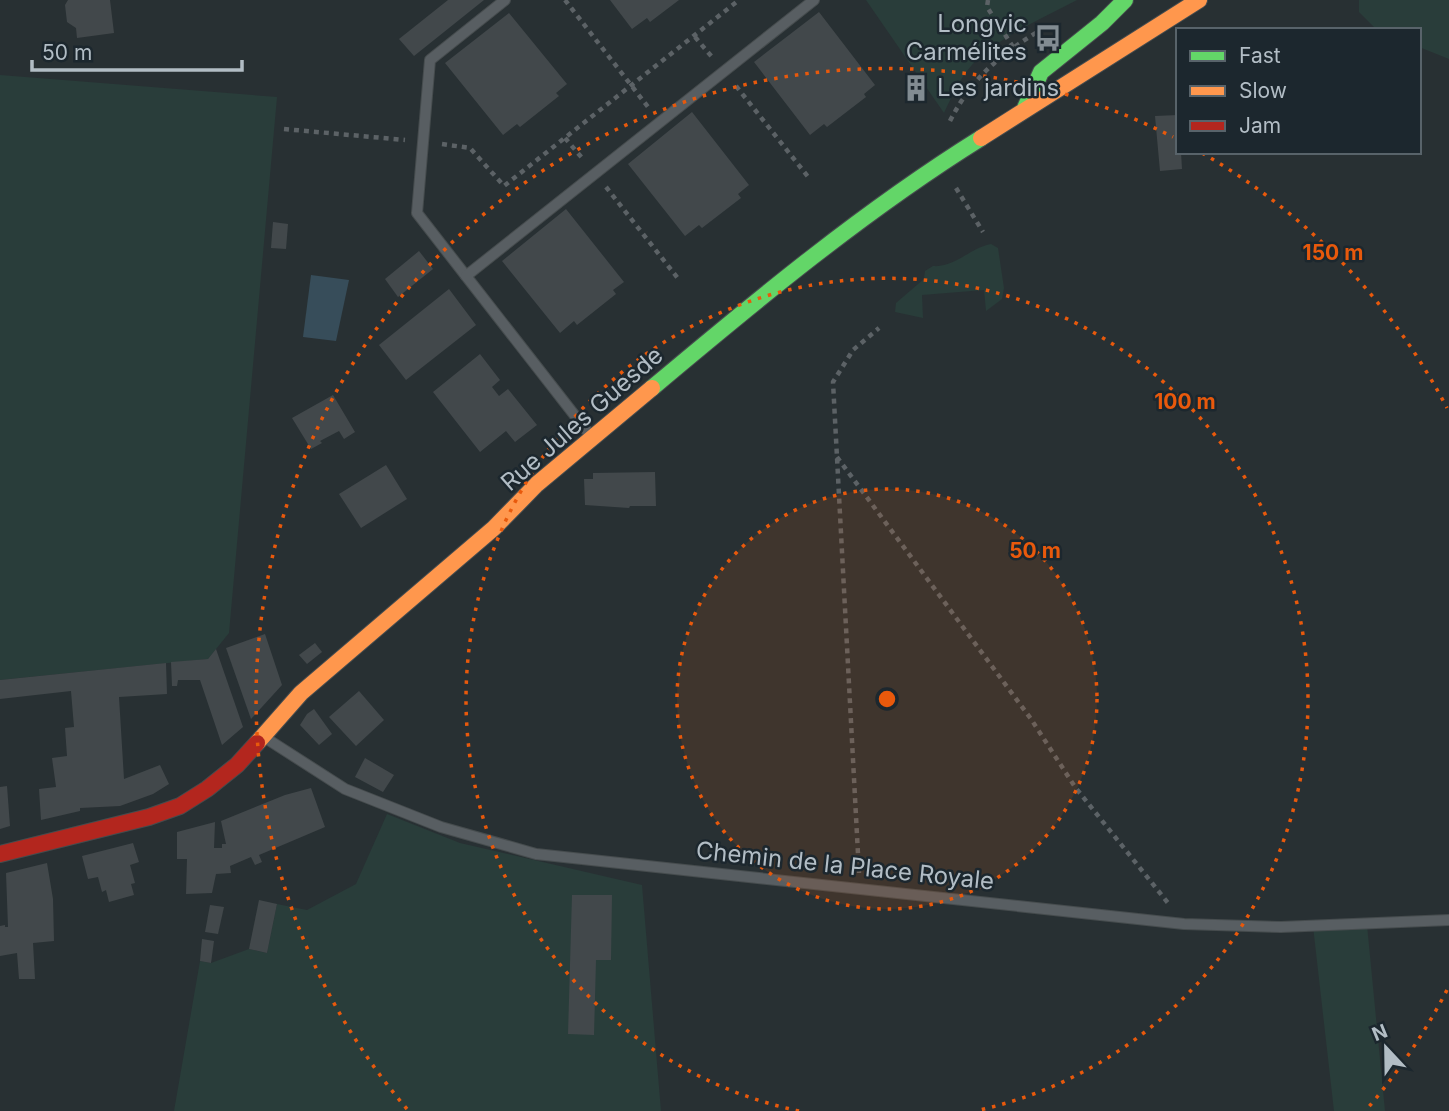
<svg xmlns="http://www.w3.org/2000/svg" width="1449" height="1111" font-family="Inter,sans-serif">
	<style>
		.green { fill: #293d3a }
		.water { fill: #374d5a }
		.building { fill: #42484b }
		.lines { fill: none; stroke-linecap: round; stroke-linejoin: round }
		.lane-casing { stroke: #464c4e; stroke-width: 12 }
		.fast-casing { stroke: #464c4e; stroke-width: 18 }
		.slow-casing { stroke: #464c4e; stroke-width: 18 }
		.jam-casing { stroke: #464c4e; stroke-width: 18 }
		.path { stroke: #5c6266; stroke-width: 4.5; stroke-dasharray: 5 5; stroke-linecap: butt }
		.lane { stroke: #585e62; stroke-width: 10 }
		.fast { stroke: #63d668; stroke-width: 16 }
		.slow { stroke: #ff974d; stroke-width: 16 }
		.jam { stroke: #b3261e; stroke-width: 16 }
		.ring { fill: none; stroke: #e8590c; stroke-width: 3.5; stroke-dasharray: 3.5 7 }
		.labels { text-anchor: middle; stroke-width: 5; stroke-linejoin: round; paint-order: stroke }
		.poi-label { font-size: 24px; fill: #b2bdc5; stroke: #1c272e; text-anchor: end }
		.street-label { font-size: 24px; fill: #b2bdc5; stroke: #1c272e }
		.centre { fill: #e8590c; stroke: #1c272e; stroke-width: 3.5 }
		.ring-label { font-size: 21px; text-anchor: middle; font-weight: bold; fill: #e8590c; stroke: #1c272e; stroke-width: 5; stroke-linejoin: round; paint-order: stroke }
	</style>
	<rect width="100%" height="100%" fill="#283033"/>
	<!-- green -->
	<g class="green">
		<path d="M866,0H1077C1044,18 1006,33 978,59C962,73 953,94 944,113Z"/>
		<path d="M1359,0H1449V59L1419,47V30L1376,29L1359,12Z"/>
		<path d="M0,75L277,97L229,633L208,659L0,680Z"/>
		<path d="M991,244L998,248L1004,288L1002,299L986,311L984,290L922,295L923,318L895,312L896,303L924,279L925,271L933,266C954,268 970,248 991,244Z"/>
		<path d="M387,814L460,843L642,885L661,1111H174L200,961L211,963L249,949L267,953L277,904L307,910L356,884Z"/>
		<path d="M1367,925L1385,1111H1334L1313,926Z"/>
	</g>
	<!-- water -->
	<path class="water" d="M311,275L349,280L336,341L303,337Z"/>
	<!-- building -->
	<g class="building">
		<path d="M68,0H110L114,33L77,38L76,28L67,22L65,5Z"/>
		<path d="M448,0H484L414,56L399,39Z"/>
		<path d="M610,0H679L650,22L647,18L632,29Z"/>
		<path d="M819,12L875,85L864,94L866,97L827,127L824,124L810,135L754,62Z"/>
		<path d="M509,13L567,84L556,93L559,96L520,127L517,124L503,135L445,63Z"/>
		<path d="M919,79L925,87L912,96L907,89Z"/>
		<path d="M692,112L749,185L738,194L741,198L702,228L699,225L685,236L628,164Z"/>
		<path d="M1178,115V152H1181L1182,169L1160,171L1155,116Z"/>
		<path d="M566,209L624,282L613,290L616,294L577,325L574,321L560,333L502,261Z"/>
		<path d="M273,222L288,224L286,249L271,248Z"/>
		<path d="M419,251L433,269L398,297L385,279Z"/>
		<path d="M449,289L476,325L406,380L379,345Z"/>
		<path d="M480,354L500,380L492,387L499,396L508,389L537,425L515,442L506,431L480,452L433,392Z"/>
		<path d="M333,395L355,432L344,439L339,431L320,441L322,443L311,449L292,418Z"/>
		<path d="M386,465L407,499L361,528L339,494Z"/>
		<path d="M655,472L656,506H630L629,508L585,505L584,479H593V473Z"/>
		<path d="M265,634L282,685L251,719L226,648Z"/>
		<path d="M315,643L322,652L307,664L299,655Z"/>
		<path d="M216,649L243,727L222,745L200,680H178L177,686H172L171,662L208,659Z"/>
		<path d="M166,663L167,694L119,697L124,779L160,765L169,784L153,794L120,806L80,808V811L41,820L39,789L56,787L52,758L67,756L65,728L74,727L71,691L0,699V680Z"/>
		<path d="M359,691L384,720L356,746L329,717Z"/>
		<path d="M314,709L332,734L319,745L300,725L307,714Z"/>
		<path d="M365,758L394,775L383,792L355,777Z"/>
		<path d="M7,786L10,826L0,829V787Z"/>
		<path d="M311,788L325,827L259,855L262,862L255,865L251,857L230,866L231,873L216,874L212,893L186,894L187,859H177V832L215,822L214,848H222V844H226L221,821L285,795Z"/>
		<path d="M133,843L139,862L130,865L135,883L131,884L134,895L109,902L106,890L102,892L98,877L88,879L82,856Z"/>
		<path d="M47,863L53,899L54,941L33,943L35,979H19L17,953L0,956V926L5,925V927H8L6,873Z"/>
		<path d="M572,895H612L611,960H596L594,1035L568,1034Z"/>
		<path d="M259,900L277,904L267,953L249,949Z"/>
		<path d="M210,905L224,907L218,934L205,932Z"/>
		<path d="M202,939L214,941L211,963L200,961Z"/>
	</g>
	<g class="lines">
		<defs>
			<g id="lane">
				<path d="M466,276L417,213L430,60L505,0"/>
				<path d="M590,435L466,276L814,0"/>
				<path d="M264,737L345,789L441,827L536,854L1184,924L1281,927L1449,920"/>
			</g>
			<g id="fast">
				<path d="M1025,108L1041,72L1102,23L1125,0"/>
				<path d="M652,388C758,299 864,211 981,138"/>
			</g>
			<g id="slow">
				<path d="M981,138L1199,0"/>
				<path d="M257,743L301,693L494,528L537,484L652,388"/>
			</g>
			<path id="jam" d="M0,854L149,817L180,806L207,789L237,765L257,743"/>
		</defs>
		<!-- lane casing -->
		<use href="#lane" class="lane-casing"/>
		<!-- fast casing -->
		<use href="#fast" class="fast-casing"/>
		<!-- slow casing -->
		<use href="#slow" class="slow-casing"/>
		<!-- jam casing -->
		<use href="#jam" class="jam-casing"/>
		<!-- path -->
		<g class="path">
			<path d="M565,0L648,107"/>
			<path d="M988,0L987,7L1013,47"/>
			<path d="M695,37L712,57"/>
			<path d="M736,86L809,178"/>
			<path d="M950,121C974,74 1004,52 1047,26"/>
			<path d="M284,129L405,140"/>
			<path d="M565,138L583,159"/>
			<path d="M442,144L470,148L504,186L739,0"/>
			<path d="M606,187L680,281"/>
			<path d="M956,188L983,232"/>
			<path d="M837,457L1031,719L1075,787L1168,903"/>
			<path d="M859,873L833,382L853,350L879,328"/>
		</g>
		<!-- lane -->
		<use href="#lane" class="lane"/>
		<!-- fast -->
		<use href="#fast" class="fast"/>
		<!-- slow -->
		<use href="#slow" class="slow"/>
		<!-- jam -->
		<use href="#jam" class="jam"/>
	</g>
	<!-- distance rings -->
	<circle cx="887" cy="699" r="210" fill="#e8590c" fill-opacity=".12"/>
	<g class="ring">
		<circle cx="887" cy="699" r="210"/>
		<path d="M799 1111A421 421 0 1 1 975 1111"/>
		<path d="M1447 990A631 631 0 0 1 1367 1109M407 1109A631 631 0 0 1 1173 137M1202 153A631 631 0 0 1 1447 408"/>
	</g>
	<!-- icons -->
	<defs>
		<symbol id="bus-bare" viewBox="-9 -9 18 18"><path d="M-5-6H5V4H4V6H2V4H-2V6H-4V4H-5ZM-3.5-4V0h7V-4ZM-3.5 1.2v1.5H-2V1.2ZM2 1.2v1.5H3.5V1.2Z" fill="#828c92" stroke="#1c272e" stroke-width="2.5" paint-order="stroke"/></symbol>
		<symbol id="building-bare" viewBox="-9 -9 18 18"><path d="M-4-6H4V6H1V3H-1V6H-4ZM-2.5-4.3h1.7v1.8h-1.7ZM.8-4.3h1.7v1.8H.8ZM-2.5-1h1.7V.8h-1.7ZM.8-1h1.7V.8H.8Z" fill="#828c92" stroke="#1c272e" stroke-width="2.5" paint-order="stroke"/></symbol>
	</defs>
	<g fill-rule="evenodd">
		<use href="#bus-bare" x="1029" y="19" width="38" height="38"/>
		<use href="#building-bare" x="897" y="69" width="38" height="38"/>
	</g>
	<g class="labels">
		<!-- poi labels -->
		<g class="poi-label">
			<text x="1027" y="32">Longvic<tspan x="1027" dy="28">Carmélites</tspan></text>
			<text x="937" y="96" text-anchor="start">Les jardins</text>
		</g>
		<!-- street labels -->
		<g class="street-label">
			<text transform="translate(582 419) rotate(-41)" y="8">Rue Jules Guesde</text>
			<text transform="translate(845 866) rotate(6)" y="8">Chemin de la Place Royale</text>
		</g>
	</g>
	<circle cx="887" cy="699" r="10" class="centre"/>
	<g class="ring-label">
		<text x="1333" y="260">150 m</text>
		<text x="1185" y="409">100 m</text>
		<text x="1035" y="558">50 m</text>
	</g>
	<!-- legend -->
	<rect x="1176" y="28" width="245" height="126" fill="#1c272e" stroke="#58636a" stroke-width="2"/>
	<rect x="1190" y="51" width="35" height="10" fill="#63d668" stroke="#58636a" stroke-width="2"/>
	<text x="1239" y="63" font-size="21" fill="#b2bdc5">Fast</text>
	<rect x="1190" y="86" width="35" height="10" fill="#ff974d" stroke="#58636a" stroke-width="2"/>
	<text x="1239" y="98" font-size="21" fill="#b2bdc5">Slow</text>
	<rect x="1190" y="121" width="35" height="10" fill="#b3261e" stroke="#58636a" stroke-width="2"/>
	<text x="1239" y="133" font-size="21" fill="#b2bdc5">Jam</text>
	<!-- north arrow -->
	<g transform="translate(1386 1048) rotate(338)" stroke="#1c272e" stroke-width="5" paint-order="stroke">
	<path d="M0-5L12 26L0 18L-12 26Z" fill="#b2bdc5"/>
	<text y="-10" font-size="19" font-weight="bold" text-anchor="middle" fill="#b2bdc5">N</text>
	</g>
	<!-- scale -->
	<path d="M32 60v10h210v-10" fill="none" stroke="#b2bdc5" stroke-width="3.5"/>
	<text x="42" y="60" font-size="21" fill="#b2bdc5" stroke="#1c272e" stroke-width="5" paint-order="stroke">50 m</text>
</svg>
